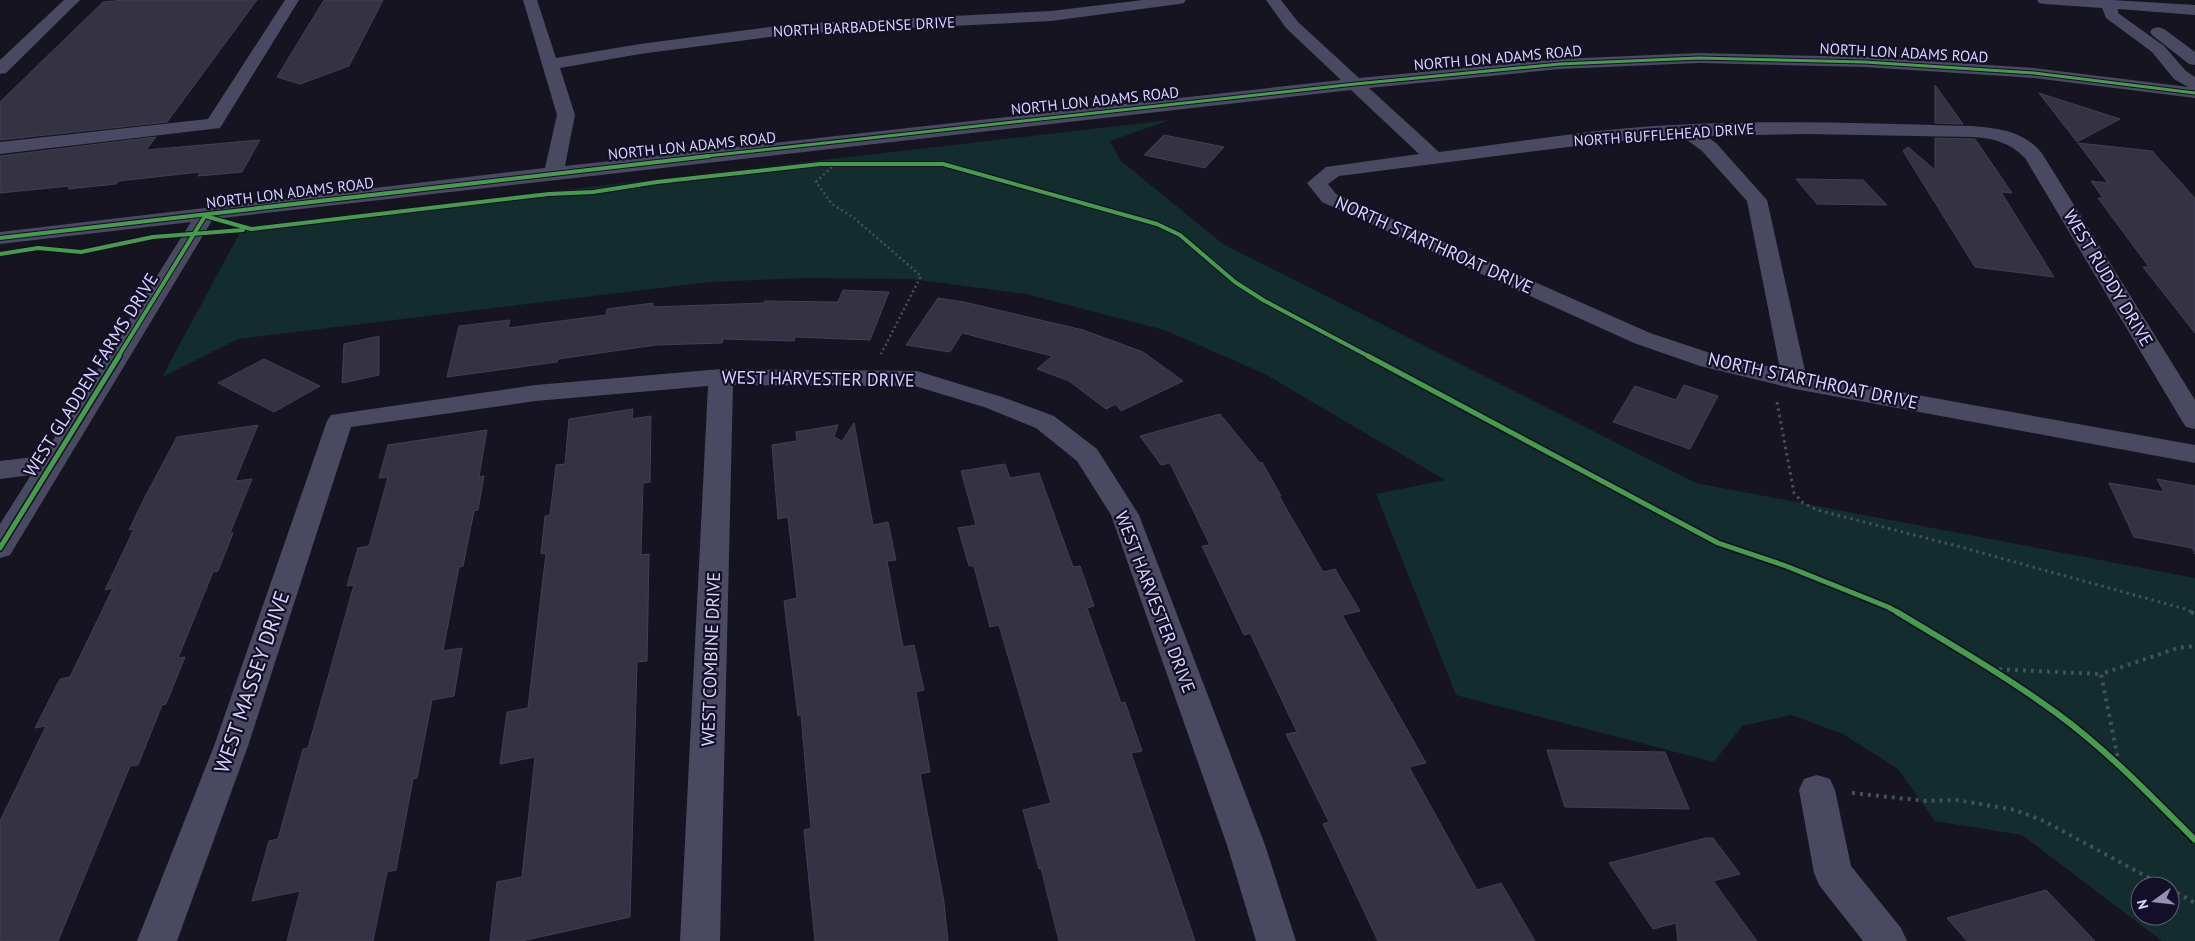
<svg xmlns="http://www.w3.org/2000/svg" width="2195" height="941" font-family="'PT Sans',sans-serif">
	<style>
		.green { fill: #132c2d; fill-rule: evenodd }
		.building { fill: #343243; stroke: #433f54 }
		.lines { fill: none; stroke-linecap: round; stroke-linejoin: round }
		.path-far2 { stroke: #44505f; stroke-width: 2.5; stroke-dasharray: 2 3; stroke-linecap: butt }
		.path-far1 { stroke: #44505f; stroke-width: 3; stroke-dasharray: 2.5 4; stroke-linecap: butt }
		.path { stroke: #44505f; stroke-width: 4; stroke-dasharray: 3 5; stroke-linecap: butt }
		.minor { fill: #4a4962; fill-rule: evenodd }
		.cycleway-far3-casing { stroke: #130f26; stroke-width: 5 }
		.cycleway-far2-casing { stroke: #130f26; stroke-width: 6 }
		.cycleway-far1-casing { stroke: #130f26; stroke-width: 8 }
		.cycleway-casing { stroke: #130f26; stroke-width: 9 }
		.cycleway-far3 { stroke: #469c4c; stroke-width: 3 }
		.cycleway-far2 { stroke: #469c4c; stroke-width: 4 }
		.cycleway-far1 { stroke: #469c4c; stroke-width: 5 }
		.cycleway { stroke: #469c4c; stroke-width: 6 }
		.labels { text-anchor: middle; stroke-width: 4.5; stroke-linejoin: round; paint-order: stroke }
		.far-street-label { font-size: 15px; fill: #d9d4ff; stroke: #130f26 }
		.street-label { font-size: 18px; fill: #d9d4ff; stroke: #130f26 }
		.near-street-label { font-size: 21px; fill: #d9d4ff; stroke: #130f26 }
	</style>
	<rect width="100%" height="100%" fill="#161421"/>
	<!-- green -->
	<path class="green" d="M1170,120L1110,141L1121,161L1223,244L1696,483L2195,578V941H2162L2022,835L1935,821L1898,769L1843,734L1791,715L1742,726L1714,762L1456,695L1376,494L1445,480L1263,373L1164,330L1026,294L912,279L804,278L709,282L238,339L162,377L243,227ZM2140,886H2170V916H2140Z"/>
	<!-- building -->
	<g class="building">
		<path d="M124,0H257L167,122L0,140V102L103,2Z"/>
		<path d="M324,0H383L349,66L300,84L277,77Z"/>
		<path d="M1935,85L1963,124L1935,123Z"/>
		<path d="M2039,93L2120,119L2077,142Z"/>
		<path d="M1164,135L1224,147L1205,168L1144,155Z"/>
		<path d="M156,137L146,150L260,140L242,172L198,176L200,172L118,181L116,184L68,189L70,186L0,193V156Z"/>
		<path d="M1935,138L1975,139L2012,193L2001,192L2054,277L1975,267L1903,151L1908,147L1935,170Z"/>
		<path d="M2078,143L2152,151L2195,198V333L2143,267H2149L2098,198H2103L2091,181L2108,183Z"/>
		<path d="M1796,179L1863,180L1887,205L1817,204Z"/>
		<path d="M843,290L889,292L870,340L795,337L794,341L723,339L722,343L656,345L558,359L557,362L447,377L459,326L510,320L508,328L606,315L607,309L653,303V307L764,303L765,301L838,302Z"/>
		<path d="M938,298L964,302L1083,330L1143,352L1183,381L1121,411L1116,404L1106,409L1069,381L1037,369L1052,356L962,333L950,352L906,345Z"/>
		<path d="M379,336V375L342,383L344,344Z"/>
		<path d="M264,359L320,386L274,412L218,383Z"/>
		<path d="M1684,385L1718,396L1690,449L1613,422L1635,386L1676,400Z"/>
		<path d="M633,409L632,419L651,416L650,482L643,483L641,555L649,554L647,661L637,662L630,917L522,941H490L497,882L522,877L535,757L500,764L507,712L528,708L546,553L541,554L545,516L550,515L556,465L565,464L569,419Z"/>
		<path d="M1220,414L1260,463L1262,462L1281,496H1279L1323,572L1335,569L1360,611L1342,615L1426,763L1409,767L1477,890L1501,883L1535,941H1378L1323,824L1329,822L1286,734L1297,732L1250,633L1244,635L1202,546L1210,545L1170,463L1161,465L1140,436Z"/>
		<path d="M854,423L873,525L888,522L896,560L887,561L903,647L914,645L924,690L916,692L930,772L920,774L944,902L948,941H815L804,830L811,828L801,715L798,716L784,601L797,598L788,517L778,519L772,445L797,441L796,432L838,425L834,437L842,441Z"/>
		<path d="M258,425L235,481L252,479L230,533H233L218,571L213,572L178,658L185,657L166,704L162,705L138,765L130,766L58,941H0V821L46,726L35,728L60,679L70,677L113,588L105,590L134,529L129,530L146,495L177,437Z"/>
		<path d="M487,430L479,477L484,476L478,510L474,511L463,566L459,567L443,651L462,648L454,696L432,700L417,778L413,779L396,870L387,872L373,941H287L300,891L252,901L269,841L278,839L303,749L308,748L354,585L347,586L358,548L369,546L388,477L379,478L388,445Z"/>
		<path d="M1005,464L1010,478L1039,473L1073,567L1080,566L1094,606L1087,608L1121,703L1125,702L1142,751L1131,753L1195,941H1059L1041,868L1039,869L1023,810L1051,803L999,625L990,627L974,566H969L958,528L976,525L961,471Z"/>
		<path d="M2157,479L2195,486V554L2192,548L2134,537L2109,483L2164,492Z"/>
		<path d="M1547,750L1665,752L1689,809L1565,807Z"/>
		<path d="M1706,838H1713L1740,874L1713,881L1757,941H1678L1676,923L1653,929L1609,863Z"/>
		<path d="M2046,890L2095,941H1967L1947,918Z"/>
	</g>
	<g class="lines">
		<!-- path-far2 -->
		<path class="path-far2" d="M832,167L816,182L832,204L854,218L921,276L881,354"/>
		<!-- path-far1 -->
		<path class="path-far1" d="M1777,402L1794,493L1803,503L1817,510L1957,546L2185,609L2194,613"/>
		<!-- path -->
		<g class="path">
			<path d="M2191,612L2195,614"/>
			<path d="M1991,669L2101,674"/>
			<path d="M2119,764L2101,674L2178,648L2195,646"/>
			<path d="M1852,793L1926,801L1957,800L2015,810L2044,821L2164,886"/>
			<path d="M2170,889L2195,903"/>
		</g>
		<!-- minor -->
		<g class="minor">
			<path d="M64,0H80L6,73L0,74V60Z"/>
			<path d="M285,0H299L220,128L0,154V142L208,119Z"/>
			<path d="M523,0H537L556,58L640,44L792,24L1051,11L1143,0H1186L1184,3L1179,4L1051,21L792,34L640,54L560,68L575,115L565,166L1341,80L1286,28L1266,0H1281L1298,22L1359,78L1560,59L1699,53L1865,57L2034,68L2188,87L2174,79L2152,52L2106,18L2102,8L2044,4L2039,3L2037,0H2112L2195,5V15L2118,9V13L2164,46L2186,71L2195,77V98L2034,78L1865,67L1699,63L1560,69L1369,88L1439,152C1495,145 1551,136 1608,130C1728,118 1850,123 1971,126C1997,128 2026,131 2043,155L2195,400V429L2186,427L2182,421L2025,158C2009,142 1993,138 1971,137L1806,134L1706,136L1716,143L1767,200L1806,375L2195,445V463L1795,389L1700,366L1634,343L1322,202L1307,183L1326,167L1419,154L1351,90L213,219L10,555L0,558V524L31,475L0,479V461L43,456L191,222L0,244V232L545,168L557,115ZM1683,137L1702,151L1747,201L1780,369L1716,355L1650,333L1336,194L1328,184L1339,176L1608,142Z"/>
			<path d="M2158,27L2164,29L2195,52V65L2189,64L2152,35L2150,32L2152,29Z"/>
			<path d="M721,369L917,371L1002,397L1054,416L1097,449L1139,515L1265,845L1296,941H1256L1227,845L1111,515L1077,461L1036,428L984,407L915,386L733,385L720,941H680L708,386L536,401L351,427L248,746L177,941H137L214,746L327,421L331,415L536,385Z"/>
			<path d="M1817,775L1830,779L1835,790L1851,866L1901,928L1907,941H1863L1819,885L1814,873L1799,790L1804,779Z"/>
		</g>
		<defs>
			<path id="cycleway-far3" d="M698,157L1355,84L1560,64L1699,58L1865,62L2034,73L2195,93"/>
			<g id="cycleway-far2">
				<path d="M0,238L709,156"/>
				<path d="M0,254L38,248L81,252L153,237L243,230"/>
				<path d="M118,357L205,216L251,229L549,194L593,192L657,182L820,164H943L1157,224L1180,235L1235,282L1263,300L1370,357"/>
			</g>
			<g id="cycleway-far1">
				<path d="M1368,356L1718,543L1786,566L1888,607L1899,613"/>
				<path d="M0,548L119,356"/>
			</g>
			<path id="cycleway" d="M1897,612C1950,644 2004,675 2055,712C2106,749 2150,795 2195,840"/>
		</defs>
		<!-- cycleway-far3 casing -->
		<use href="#cycleway-far3" class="cycleway-far3-casing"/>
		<!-- cycleway-far2 casing -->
		<use href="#cycleway-far2" class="cycleway-far2-casing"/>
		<!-- cycleway-far1 casing -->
		<use href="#cycleway-far1" class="cycleway-far1-casing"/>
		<!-- cycleway casing -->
		<use href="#cycleway" class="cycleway-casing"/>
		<!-- cycleway-far3 -->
		<use href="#cycleway-far3" class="cycleway-far3"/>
		<!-- cycleway-far2 -->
		<use href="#cycleway-far2" class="cycleway-far2"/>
		<!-- cycleway-far1 -->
		<use href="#cycleway-far1" class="cycleway-far1"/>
		<!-- cycleway -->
		<use href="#cycleway" class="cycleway"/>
	</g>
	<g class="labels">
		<!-- far-street labels -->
		<g class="far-street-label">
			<text transform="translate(864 27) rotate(-3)" y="5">NORTH BARBADENSE DRIVE</text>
			<text transform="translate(1904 53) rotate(3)" y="5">NORTH LON ADAMS ROAD</text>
			<text transform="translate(1498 58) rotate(-5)" y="5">NORTH LON ADAMS ROAD</text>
			<text transform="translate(1095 101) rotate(-6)" y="5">NORTH LON ADAMS ROAD</text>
			<text transform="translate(1664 135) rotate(-4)" y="5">NORTH BUFFLEHEAD DRIVE</text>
			<text transform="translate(692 146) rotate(-6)" y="5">NORTH LON ADAMS ROAD</text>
			<text transform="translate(290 193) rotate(-7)" y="5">NORTH LON ADAMS ROAD</text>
		</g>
		<!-- street labels -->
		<g class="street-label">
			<text transform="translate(1434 245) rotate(24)" y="6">NORTH STARTHROAT DRIVE</text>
			<text transform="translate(2108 278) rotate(59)" y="6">WEST RUDDY DRIVE</text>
			<text transform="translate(91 375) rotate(-58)" y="6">WEST GLADDEN FARMS DRIVE</text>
			<text transform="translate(818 379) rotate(1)" y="6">WEST HARVESTER DRIVE</text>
			<text transform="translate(1813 381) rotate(12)" y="6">NORTH STARTHROAT DRIVE</text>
			<text transform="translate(1155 602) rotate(69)" y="6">WEST HARVESTER DRIVE</text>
			<text transform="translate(711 659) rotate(-88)" y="6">WEST COMBINE DRIVE</text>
		</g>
		<!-- near-street labels -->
		<g class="near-street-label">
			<text transform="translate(252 682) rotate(-71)" y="7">WEST MASSEY DRIVE</text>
		</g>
	</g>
	<!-- north arrow -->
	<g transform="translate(2155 901) rotate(255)"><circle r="24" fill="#130f26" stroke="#625e7d"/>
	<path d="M0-4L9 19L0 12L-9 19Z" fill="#9591b1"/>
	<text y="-8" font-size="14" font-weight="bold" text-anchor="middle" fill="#d9d4ff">N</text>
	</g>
</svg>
